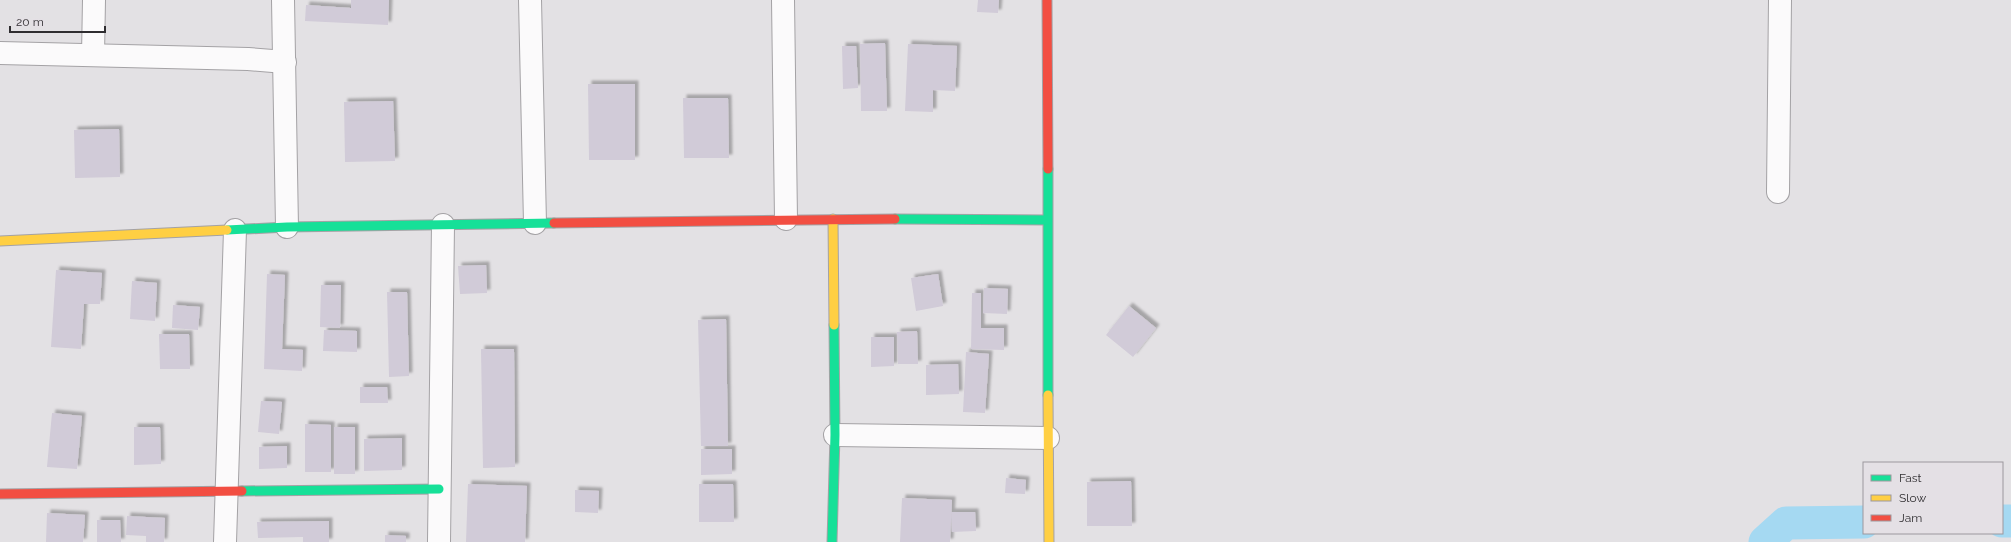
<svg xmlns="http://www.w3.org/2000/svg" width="2011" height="542" font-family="Raleway,sans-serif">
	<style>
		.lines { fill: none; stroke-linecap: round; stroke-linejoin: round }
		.canal { stroke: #a5d9f2; stroke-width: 33 }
		.building { fill: #d1cbd8; filter: url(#shadow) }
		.street-casing { stroke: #a4a2a5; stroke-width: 24 }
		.fast-casing { stroke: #a4a2a5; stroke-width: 11 }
		.slow-casing { stroke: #a4a2a5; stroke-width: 11 }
		.jam-casing { stroke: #a4a2a5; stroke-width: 11 }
		.street { stroke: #fbfafb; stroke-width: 22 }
		.fast { stroke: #16e098; stroke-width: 9 }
		.slow { stroke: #ffcf43; stroke-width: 9 }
		.jam { stroke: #f24e42; stroke-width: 9 }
	</style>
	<defs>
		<filter id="shadow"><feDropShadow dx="3.5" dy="-3.5" stdDeviation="1" flood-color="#0004"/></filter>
	</defs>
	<rect width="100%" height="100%" fill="#e3e1e4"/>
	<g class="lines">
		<!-- canal -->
		<g class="canal">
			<path d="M2002,521H2011"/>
			<path d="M1765,542L1786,523L1864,522"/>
		</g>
	</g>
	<!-- building -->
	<g class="building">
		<path d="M351,0H389L388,25L305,21L306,5L351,8Z"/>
		<path d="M978,0H999L998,13L977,12Z"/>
		<path d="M885,43L887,111H861L860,44Z"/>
		<path d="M908,44L957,46L955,91L933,90V112L905,111Z"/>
		<path d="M842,46H856L858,88L843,89Z"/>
		<path d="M588,84H635V160H589Z"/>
		<path d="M683,98H728L729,158H684Z"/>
		<path d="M393,101L395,161L345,162L344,102Z"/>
		<path d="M119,129L120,177L75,178L74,130Z"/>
		<path d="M486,265L487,293L460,294L458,266Z"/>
		<path d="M56,270L102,273L100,304H84L81,349L51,347Z"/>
		<path d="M267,274L285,275L282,349L303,350L302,371L264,369Z"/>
		<path d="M938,274L943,306L916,311L911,278Z"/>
		<path d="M132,281L157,283L155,321L130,319Z"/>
		<path d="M321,285H341L340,328L320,327Z"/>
		<path d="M984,288L1008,289L1007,314L983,313Z"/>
		<path d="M387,292H407L409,376L389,377Z"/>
		<path d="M972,293H981V328H1004V350L971,349Z"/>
		<path d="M173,305L200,307L198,330L172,328Z"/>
		<path d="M1129,306L1156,328L1133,357L1106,335Z"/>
		<path d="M726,319L728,446H701L698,320Z"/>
		<path d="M324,330L357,331V352L323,351Z"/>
		<path d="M917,331L918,364H898L897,332Z"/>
		<path d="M159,334H189L190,369H160Z"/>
		<path d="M871,337H894V366L871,367Z"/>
		<path d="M481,349H514L515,467L483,468Z"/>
		<path d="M966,352L989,354L985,413L963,412Z"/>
		<path d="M958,364L959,394L926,395V365Z"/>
		<path d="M360,387H387L388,403H360Z"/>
		<path d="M261,401L282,402L279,434L258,432Z"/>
		<path d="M52,413L82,416L77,469L47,467Z"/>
		<path d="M305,424L331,425V472H305Z"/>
		<path d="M134,427H160L161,464L134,465Z"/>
		<rect x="334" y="427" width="21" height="47"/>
		<path d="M402,438V470L364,471V439Z"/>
		<path d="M287,446V468L259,469V447Z"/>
		<path d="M701,449H732V474L701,475Z"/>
		<path d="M1006,478L1026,480L1025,494L1005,493Z"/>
		<path d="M1131,481L1132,526H1087V482Z"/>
		<path d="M468,484L527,486L525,542H466Z"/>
		<path d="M699,484H733L734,522H699Z"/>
		<path d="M575,490L599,491L598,513L575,512Z"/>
		<path d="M902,498L952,500L950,542H900Z"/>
		<path d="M951,512H975L976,531L952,532Z"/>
		<path d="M47,513L85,515L83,542H46Z"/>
		<path d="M127,516L165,518L164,542H146V536L126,535Z"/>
		<path d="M97,520H120L121,542H97Z"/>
		<path d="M329,521V542H303V537L258,538L257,522Z"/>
		<path d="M385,535L406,536V542H385Z"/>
	</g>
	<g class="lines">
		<defs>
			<g id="street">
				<path d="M283,0L287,227"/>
				<path d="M530,0L535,223"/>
				<path d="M783,0L786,219"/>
				<path d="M0,53L248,59L285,62"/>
				<path d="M93,55L94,0"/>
				<path d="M1778,192L1780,0"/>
				<path d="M835,435L1048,438"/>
				<path d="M225,542L235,230"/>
				<path d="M439,542L443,225"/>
			</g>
			<g id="fast">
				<path d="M1048,169V395"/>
				<path d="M895,219L1047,220"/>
				<path d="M227,230L287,227L554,223"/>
				<path d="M242,491L439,489"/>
				<path d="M832,542L835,435L834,325"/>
			</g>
			<g id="slow">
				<path d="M833,219L834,325"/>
				<path d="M0,241L227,230"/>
				<path d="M1048,395L1049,542"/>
			</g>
			<g id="jam">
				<path d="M1047,0L1048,169"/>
				<path d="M554,223L895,219"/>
				<path d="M0,494L242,491"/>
			</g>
		</defs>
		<!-- street casing -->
		<use href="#street" class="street-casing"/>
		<!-- fast casing -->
		<use href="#fast" class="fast-casing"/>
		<!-- slow casing -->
		<use href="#slow" class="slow-casing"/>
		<!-- jam casing -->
		<use href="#jam" class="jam-casing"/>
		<!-- street -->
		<use href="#street" class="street"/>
		<!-- fast -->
		<use href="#fast" class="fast"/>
		<!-- slow -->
		<use href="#slow" class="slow"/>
		<!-- jam -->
		<use href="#jam" class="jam"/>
	</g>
	<!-- legend -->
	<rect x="1863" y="462" width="140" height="72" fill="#e4e0e5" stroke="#9c989d"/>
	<rect x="1871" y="475" width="20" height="6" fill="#16e098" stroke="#9c989d"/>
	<text x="1899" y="482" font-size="12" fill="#2f2d30">Fast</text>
	<rect x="1871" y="495" width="20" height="6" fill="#ffcf43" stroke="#9c989d"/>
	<text x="1899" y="502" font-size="12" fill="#2f2d30">Slow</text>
	<rect x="1871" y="515" width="20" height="6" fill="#f24e42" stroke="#9c989d"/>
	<text x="1899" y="522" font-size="12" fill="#2f2d30">Jam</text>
	<!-- scale -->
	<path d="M10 26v6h95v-6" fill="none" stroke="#2f2d30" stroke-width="2"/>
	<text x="16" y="26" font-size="12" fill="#2f2d30" stroke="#e4e0e5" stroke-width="3" paint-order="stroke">20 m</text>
</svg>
